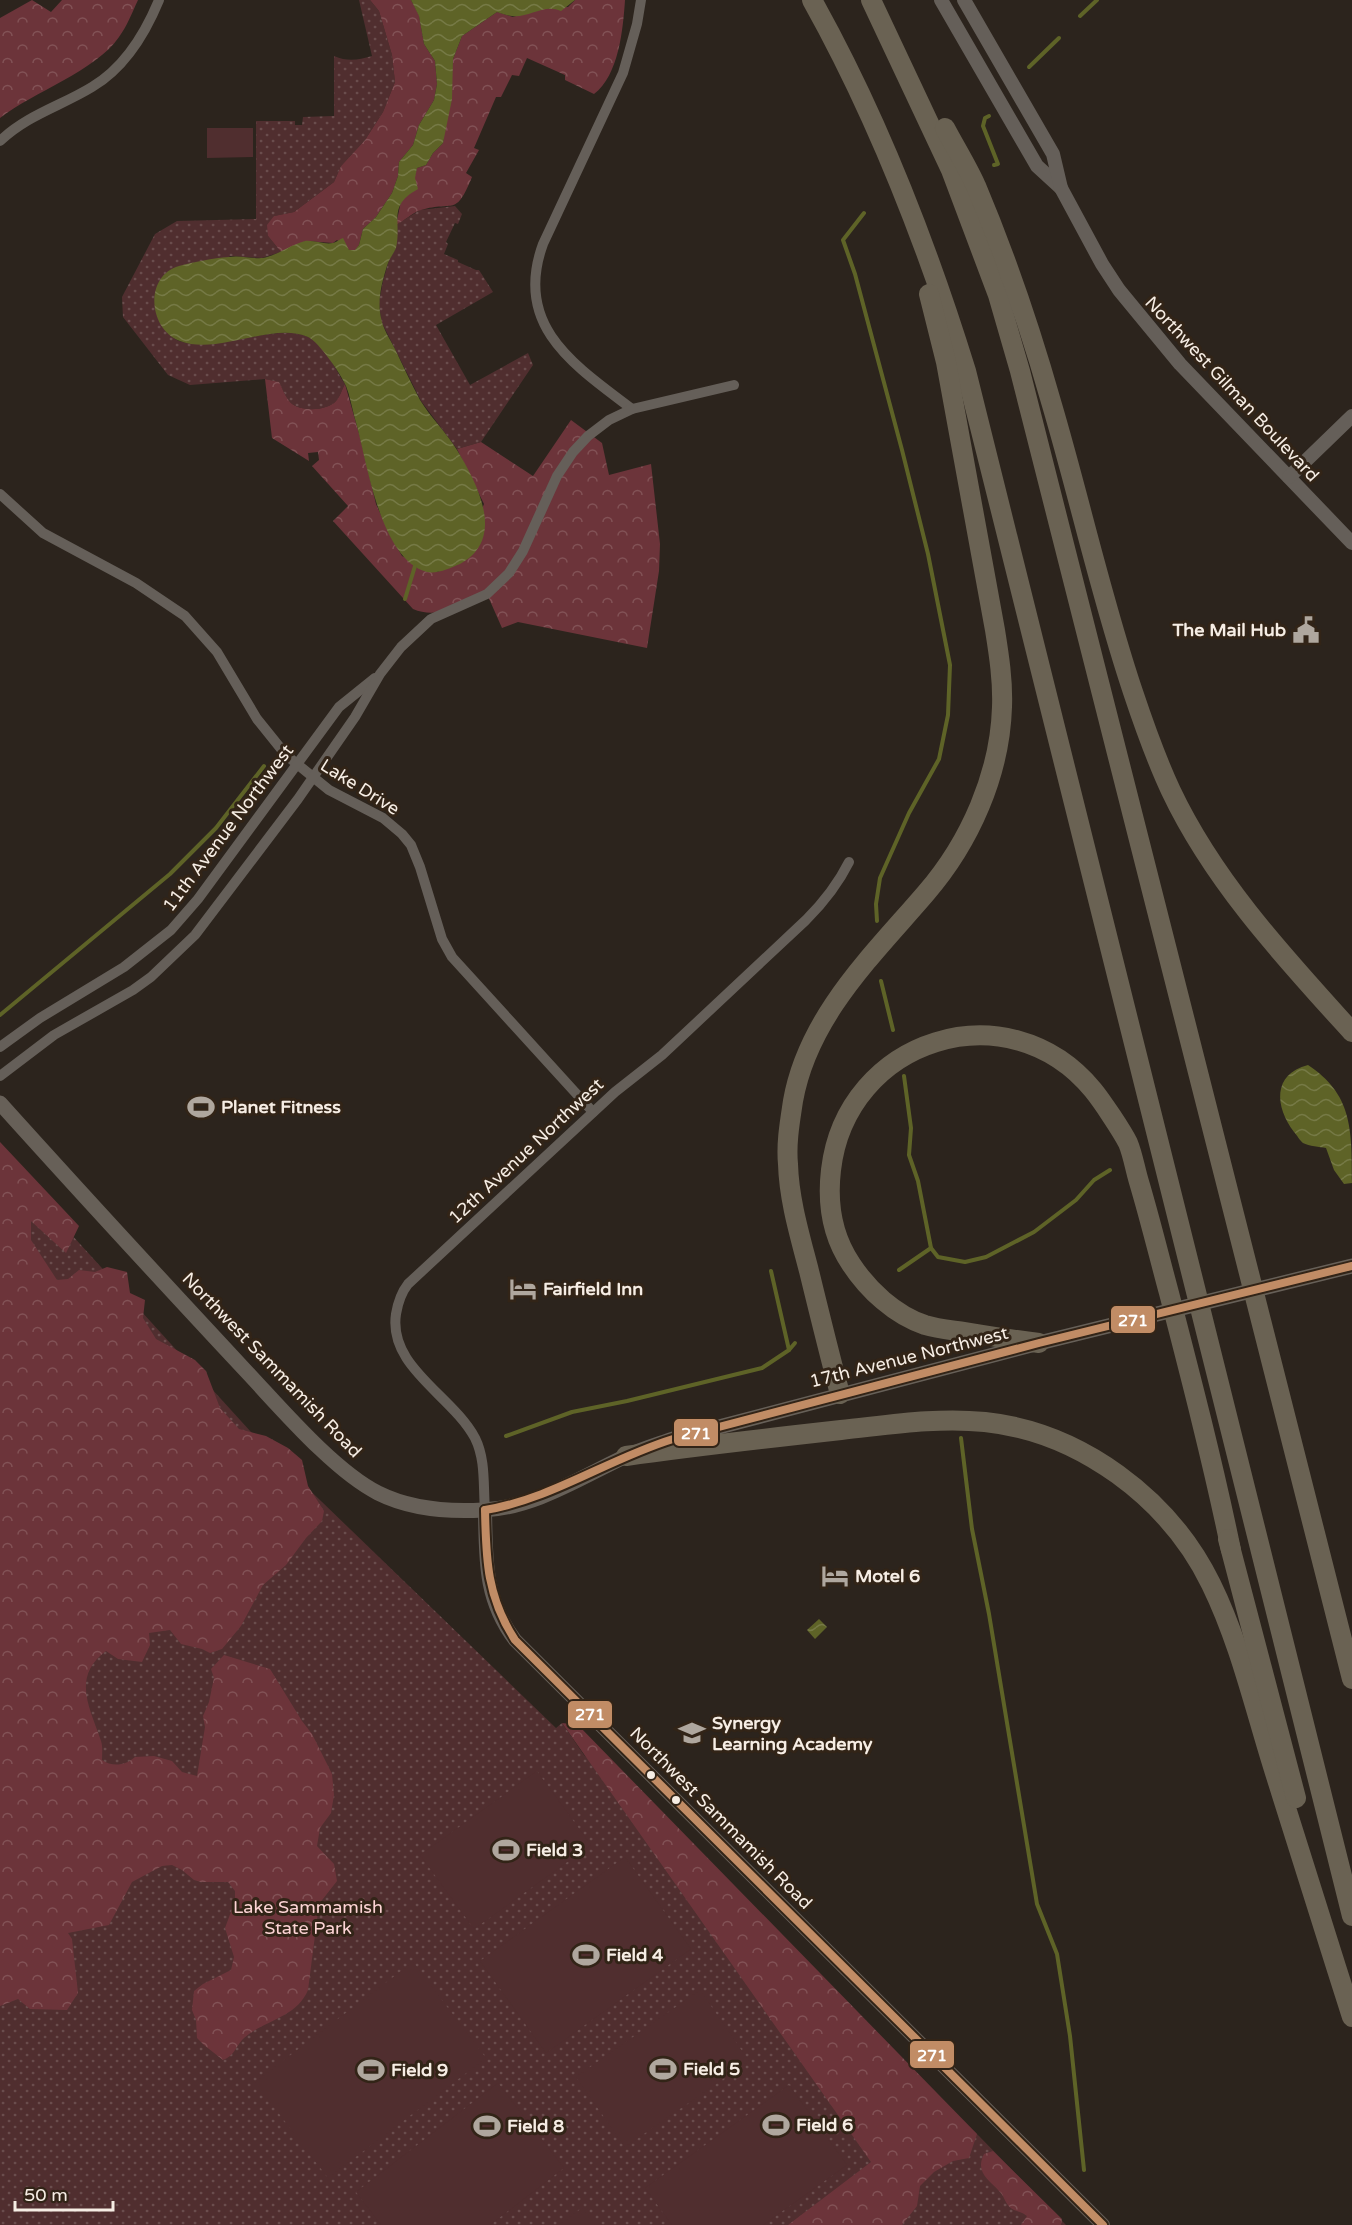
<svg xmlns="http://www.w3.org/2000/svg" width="1352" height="2225" font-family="'Varela Round',sans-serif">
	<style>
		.grass { fill: url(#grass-dots) }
		.forest { fill: url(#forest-crowns) }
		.garden { fill: #502e2f }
		.water { fill: url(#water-waves) }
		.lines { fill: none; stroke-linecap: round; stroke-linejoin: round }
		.stream { stroke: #5e6327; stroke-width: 4 }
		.minor { stroke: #655f59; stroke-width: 10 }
		.tertiary { stroke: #655f59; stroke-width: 14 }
		.secondary { stroke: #676058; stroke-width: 15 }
		.motorway { stroke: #6a6253; stroke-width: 20 }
		.bus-1-casing { stroke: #322417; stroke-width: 12 }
		.bus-1 { stroke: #c18c65; stroke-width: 8 }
		.bus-dot { fill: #f6ede4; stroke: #322417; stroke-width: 2 }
		.labels { text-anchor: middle; stroke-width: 6; stroke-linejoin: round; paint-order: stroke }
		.street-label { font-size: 18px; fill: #f6ede4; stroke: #322417 }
		.poi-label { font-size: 18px; font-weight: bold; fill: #f6ede4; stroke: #322417; text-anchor: start }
		.park-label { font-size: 18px; fill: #fdd4d5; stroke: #322417 }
		.line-badge { stroke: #322417; stroke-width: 2 }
		.badge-label { font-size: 16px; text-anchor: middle; font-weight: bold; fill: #fff }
	</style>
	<defs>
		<pattern id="grass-dots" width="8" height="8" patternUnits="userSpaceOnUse" patternTransform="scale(1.5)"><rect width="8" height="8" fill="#502e2f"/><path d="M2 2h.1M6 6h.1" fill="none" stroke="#6a4d4d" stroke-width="1.8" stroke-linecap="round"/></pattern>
		<pattern id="forest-crowns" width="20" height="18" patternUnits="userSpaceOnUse" patternTransform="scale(1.5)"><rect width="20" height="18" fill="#6c343a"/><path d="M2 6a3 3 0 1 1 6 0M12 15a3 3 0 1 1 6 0" fill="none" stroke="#825256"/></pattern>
		<pattern id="water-waves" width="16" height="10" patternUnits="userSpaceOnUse" patternTransform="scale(1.5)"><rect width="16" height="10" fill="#5e6327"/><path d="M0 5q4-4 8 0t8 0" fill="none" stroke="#767a46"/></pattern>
	</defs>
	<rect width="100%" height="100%" fill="#2c241d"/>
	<!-- grass -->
	<g class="grass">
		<path d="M359,0H370L379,11L392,55L395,82L383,112L365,140L341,166L334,182L294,212L274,216L268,236L281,252L262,258L230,256L165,329C169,333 173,339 179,341C217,354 282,319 312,339C326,348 336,370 345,384C342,389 340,397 336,401C327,411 301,412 291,403C286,398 282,388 278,382L265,379L190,385L168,375L123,317L122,297L155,234L177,221L256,219V121H295V125H302L303,117L334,116V56C348,62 358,60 372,56Z"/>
		<path d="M455,206L462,214L458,224L455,223L446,242L448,244L444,254L458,260V262L476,270H479L493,292L436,325L470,385L528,353L533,365L481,442L457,449L421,401L381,321L379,302L383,281L389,260L395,250L396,225L420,210Z"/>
		<path d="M0,1156L262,1444L556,1728L562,1723L584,1755L979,2136L1066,2225H0Z"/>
	</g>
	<!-- forest -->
	<g class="forest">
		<path d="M32,0L51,12L62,0H138C132,13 127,26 119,37C96,71 33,92 0,118V18Z"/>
		<path d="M370,0H411L419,15L424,44L435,61L437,84L434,100L419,125L413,145L399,162L398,176L392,193L376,217L363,229L359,245L355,251L349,250L337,240L333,243L306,241L281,252L268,236L267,225L274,216L294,212L334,182L341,166L365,140L383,112L395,82L392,55L379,11Z"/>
		<path d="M575,0H625C623,29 619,75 594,94L565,80V75L527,58L519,76L512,75L501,97H496L474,148L479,150L466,173L472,177C455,218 455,200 421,210C412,213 404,221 396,225L401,201L410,193L417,168L426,165L433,153L443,143L453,59L462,36L497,12L513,17L538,9L568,7Z"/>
		<path d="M265,379L279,382C282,388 286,398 291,403C301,412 327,411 336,401C340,397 342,389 345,384L360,437L376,504L391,537L402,556L437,572L460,563L484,504L457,449L481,442L533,476L571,420L602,443L609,475L651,464L660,544L659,571L647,648L518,622L502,628L487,594C465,604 438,620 413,609L333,521L348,506L312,466L319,460L318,452L308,453L309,461L272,438Z"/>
		<path d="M0,1142L79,1226L66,1253L31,1221V1240L57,1280L68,1279L79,1270L95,1272L107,1267L127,1272L130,1293L145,1300L143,1318L156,1339L195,1360L206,1371L220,1408L239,1429L266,1436L288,1448L302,1460L308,1486L324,1511L322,1521L306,1538L286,1565L263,1585L241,1626L222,1649L210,1653L202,1649L181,1644L170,1630L149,1633L150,1645L142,1662L118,1659L106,1651C71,1677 90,1708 101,1741C103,1747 102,1754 102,1760C112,1767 125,1766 135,1757L154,1756L172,1761L182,1772L197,1776L205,1727L203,1716L209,1702L214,1678L211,1669L224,1655L270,1669L302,1721L312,1734L332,1774L334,1795L331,1813L320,1828L317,1846L334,1864L337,1881L319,1904L308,1990C296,2019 262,2020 242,2040C235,2048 234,2056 223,2060L204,2045L197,2038L196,2020L192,2010L194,1991L203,1984L231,1970L234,1957L225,1928L235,1901V1891L228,1882H201L194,1880L182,1870L172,1865L162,1866L132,1882L109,1925L68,1933L72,1939L78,1993L67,2010L30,2009L18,1999L0,2006Z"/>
		<path d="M562,1723L578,1725L977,2134L969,2158L953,2161L934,2172L920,2186L917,2206L902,2225H788L871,2162Z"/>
		<path d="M993,2151L1062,2219L1061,2225H1021L1027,2216C1022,2212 1020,2212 1014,2210C1005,2206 1005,2196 999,2191C988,2179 975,2172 984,2154Z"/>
	</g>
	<!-- garden -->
	<g class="garden">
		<path d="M207,128H253V157L207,158Z"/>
		<path d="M537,1771L591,1845L474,1929L420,1855Z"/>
		<path d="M625,1857L691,1949L546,2053L480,1961Z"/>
		<path d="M413,1962L486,2058L328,2178L255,2082Z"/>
		<path d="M700,1990L749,2061L625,2147L576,2077Z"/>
		<path d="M498,2083L564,2168L490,2225H381L356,2192Z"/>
		<path d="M789,2085L847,2165L763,2225H672L645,2188Z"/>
		<path d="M582,2208L595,2225H559Z"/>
	</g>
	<!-- water -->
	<g class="water">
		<path d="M411,0H575L561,11C544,3 529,18 512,16C507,16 501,13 497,12L462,36L453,59L452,99L443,143L433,153L426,165L417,168L415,178L418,189C387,206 402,221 396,248C394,253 390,258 388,263C382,281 377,300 381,318C383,329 390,339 395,349C403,366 411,383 420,400C431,418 446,432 457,450C477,483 507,539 460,564C450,568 438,574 427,572C379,559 367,459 355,419C352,408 350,396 346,386C341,374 319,342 308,337C272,321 218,356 180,341C148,329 144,276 179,266C194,262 213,258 229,257C240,255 252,259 263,258C278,255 290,245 305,241C314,240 325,245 333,243C337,242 340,239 343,238L349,250H355L359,245L363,229L376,217L392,193L398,176L399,162L413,145L419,125L434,100L437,84L435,61L424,44L419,16Z"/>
		<path d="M1308,1065C1352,1094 1352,1128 1352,1183L1344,1184L1334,1170L1326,1148C1320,1147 1309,1146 1303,1143C1300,1141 1297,1135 1294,1132C1275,1107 1272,1074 1308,1065Z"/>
		<path d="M819,1619L827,1627L815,1639L807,1630Z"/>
	</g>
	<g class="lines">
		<!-- stream -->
		<g class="stream">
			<path d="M1080,16L1097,0"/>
			<path d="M1029,67L1059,38"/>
			<path d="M989,116L985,118L983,126L998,164L994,165"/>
			<path d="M864,213L843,240L855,274L902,450L928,554L950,665L948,715L939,759L909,813L880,878L876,904L877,921"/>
			<path d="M405,599L415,566"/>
			<path d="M881,981L893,1030"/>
			<path d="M0,1015L170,874L216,828L264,766"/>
			<path d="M904,1076L911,1128L909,1155L918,1181L931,1248L938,1257L965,1262L986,1257L1034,1232L1076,1200L1094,1180L1110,1170"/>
			<path d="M899,1270L931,1248"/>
			<path d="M789,1350L795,1343"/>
			<path d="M506,1436L572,1412L627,1401L762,1368L789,1350L771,1271"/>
			<path d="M961,1438L972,1529L989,1614L1037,1904L1057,1954L1070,2036L1084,2170"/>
		</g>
		<!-- minor -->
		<g class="minor">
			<path d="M0,141C27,115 61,106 92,87C124,68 145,34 159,0"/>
			<path d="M632,409C574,365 513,326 543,244L623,73L637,24L641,0"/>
			<path d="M0,494L43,533L136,583L185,616L217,652L257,719L286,755L329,790L383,818L402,834L411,845L420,867L442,939L452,957L593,1112"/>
			<path d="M0,1047L40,1018L124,967L171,930L198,899L339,707L375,678"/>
			<path d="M0,1076L54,1035L133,990L151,977L195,935L298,799L355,717L380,674L401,647L431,619L487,594L509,573L523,551L557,476L573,452L588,436L609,420L632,409L734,385"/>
			<path d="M485,1510C483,1486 486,1460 475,1438C452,1395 388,1367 396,1314C398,1302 401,1293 408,1284L615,1092L662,1055L806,920C824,902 838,884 849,862"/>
		</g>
		<!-- tertiary -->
		<g class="tertiary">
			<path d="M941,0L1037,166L1061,188"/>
			<path d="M964,0L1053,154L1061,188L1102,264L1119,290L1180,364L1352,543"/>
			<path d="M1289,477L1352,416"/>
			<path d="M485,1510C486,1559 484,1599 515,1640L1103,2225"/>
		</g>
		<!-- secondary -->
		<path class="secondary" d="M0,1103C81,1193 163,1282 245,1370C280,1407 333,1470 378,1493C410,1509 448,1512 483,1510C533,1508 578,1479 622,1458C639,1450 656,1445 673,1439L1039,1343L1352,1266"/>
		<!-- motorway -->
		<g class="motorway">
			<path d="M812,0C878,118 926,242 966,371L1352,1916"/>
			<path d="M871,0L951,170L998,295L1020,371L1352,1679"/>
			<path d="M945,128C955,147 967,166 976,186C1006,257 1031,331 1052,405C1080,500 1101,597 1133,692C1144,725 1156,759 1171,791C1214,882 1285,958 1352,1032"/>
			<path d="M1039,1343C1014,1340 989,1336 965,1332C952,1330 938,1329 925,1325C895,1315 868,1290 851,1264C832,1236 827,1204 831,1170C846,1039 1008,987 1093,1090C1102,1101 1122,1131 1128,1143C1133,1155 1135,1169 1139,1182C1150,1219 1159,1256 1169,1293C1191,1378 1213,1463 1231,1550"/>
			<path d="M840,1394C829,1353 819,1312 809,1271C800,1236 789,1200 788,1164C786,1143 790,1121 793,1101C808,1016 873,955 926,893C970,842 1000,774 1002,707C1003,681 999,655 995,630L946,362L929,294"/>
			<path d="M626,1456C697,1446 769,1438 841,1430C889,1425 936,1417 985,1422C1080,1432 1169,1498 1211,1584C1240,1643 1255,1710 1275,1773C1301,1855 1326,1936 1352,2017"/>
			<path d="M1228,1539L1296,1798"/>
		</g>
		<defs>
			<g id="bus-1">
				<path d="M485,1510C486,1560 487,1597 515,1640L1103,2225"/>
				<path d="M485,1510C552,1499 608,1459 673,1439L1039,1343L1352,1266"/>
			</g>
		</defs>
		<!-- bus-1 casing -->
		<use href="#bus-1" class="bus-1-casing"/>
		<!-- bus-1 -->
		<use href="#bus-1" class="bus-1"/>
	</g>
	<!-- icons -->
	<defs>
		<symbol id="civic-bare" viewBox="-9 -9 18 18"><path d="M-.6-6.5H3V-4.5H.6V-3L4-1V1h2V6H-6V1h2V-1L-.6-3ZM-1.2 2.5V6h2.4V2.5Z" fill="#afa79e" stroke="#322417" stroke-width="2.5" paint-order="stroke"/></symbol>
		<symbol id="stadium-bare" viewBox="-9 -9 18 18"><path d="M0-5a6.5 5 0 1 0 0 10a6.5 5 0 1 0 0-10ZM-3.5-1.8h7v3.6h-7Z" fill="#afa79e" stroke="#322417" stroke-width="2.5" paint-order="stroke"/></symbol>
		<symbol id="hotel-bare" viewBox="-9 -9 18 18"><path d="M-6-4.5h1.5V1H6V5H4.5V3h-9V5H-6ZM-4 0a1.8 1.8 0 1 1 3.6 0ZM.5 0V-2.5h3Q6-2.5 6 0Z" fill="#afa79e" stroke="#322417" stroke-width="2.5" paint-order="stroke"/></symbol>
		<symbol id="school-bare" viewBox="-9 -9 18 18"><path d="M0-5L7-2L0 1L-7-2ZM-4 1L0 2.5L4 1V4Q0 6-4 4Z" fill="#afa79e" stroke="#322417" stroke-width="2.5" paint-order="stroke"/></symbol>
	</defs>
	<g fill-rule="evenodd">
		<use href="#civic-bare" x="1287" y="611" width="38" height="38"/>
		<use href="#stadium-bare" x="182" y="1088" width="38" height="38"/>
		<use href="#hotel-bare" x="504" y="1270" width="38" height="38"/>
		<use href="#hotel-bare" x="816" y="1557" width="38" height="38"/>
		<use href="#school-bare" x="673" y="1714" width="38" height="38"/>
		<use href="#stadium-bare" x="487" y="1831" width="38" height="38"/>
		<use href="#stadium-bare" x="567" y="1936" width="38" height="38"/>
		<use href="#stadium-bare" x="644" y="2050" width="38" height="38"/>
		<use href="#stadium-bare" x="352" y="2051" width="38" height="38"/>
		<use href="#stadium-bare" x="757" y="2106" width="38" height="38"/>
		<use href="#stadium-bare" x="468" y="2107" width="38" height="38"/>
	</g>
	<!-- markers -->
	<g class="bus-dot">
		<circle cx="651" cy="1775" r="5"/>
		<circle cx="676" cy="1800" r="5"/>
	</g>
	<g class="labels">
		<!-- street labels -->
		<g class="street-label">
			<text transform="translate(1232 389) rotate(47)" y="6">Northwest Gilman Boulevard</text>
			<text transform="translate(360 787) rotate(32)" y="6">Lake Drive</text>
			<text transform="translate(228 828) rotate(-53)" y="6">11th Avenue Northwest</text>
			<text transform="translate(526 1151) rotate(-43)" y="6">12th Avenue Northwest</text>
			<text transform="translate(909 1357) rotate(-14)" y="6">17th Avenue Northwest</text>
			<text transform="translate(272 1365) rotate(46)" y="6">Northwest Sammamish Road</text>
			<text transform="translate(721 1818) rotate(45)" y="6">Northwest Sammamish Road</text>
		</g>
		<!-- poi labels -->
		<g class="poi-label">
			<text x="1286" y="636" text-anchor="end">The Mail Hub</text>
			<text x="221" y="1113">Planet Fitness</text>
			<text x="543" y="1295">Fairfield Inn</text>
			<text x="855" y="1582">Motel 6</text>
			<text x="712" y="1729">Synergy<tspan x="712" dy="21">Learning Academy</tspan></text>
			<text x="526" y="1856">Field 3</text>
			<text x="606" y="1961">Field 4</text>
			<text x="683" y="2075">Field 5</text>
			<text x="391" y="2076">Field 9</text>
			<text x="796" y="2131">Field 6</text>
			<text x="507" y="2132">Field 8</text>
		</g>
		<!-- park labels -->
		<g class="park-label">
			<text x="308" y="1913">Lake Sammamish<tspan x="308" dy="21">State Park</tspan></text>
		</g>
	</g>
	<g class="line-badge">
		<rect x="1110" y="1305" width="46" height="29" rx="6" fill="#c18c65"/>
		<rect x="673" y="1418" width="46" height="29" rx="6" fill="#c18c65"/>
		<rect x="567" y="1700" width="46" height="29" rx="6" fill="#c18c65"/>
		<rect x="909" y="2040" width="46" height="29" rx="6" fill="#c18c65"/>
	</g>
	<g class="badge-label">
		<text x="1133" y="1326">271</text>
		<text x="696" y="1439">271</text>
		<text x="590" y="1720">271</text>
		<text x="932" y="2061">271</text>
	</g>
	<!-- scale -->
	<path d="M15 2201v9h98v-9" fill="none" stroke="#f6ede4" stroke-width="3"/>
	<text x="24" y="2201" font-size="18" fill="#f6ede4" stroke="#322417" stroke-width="4.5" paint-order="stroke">50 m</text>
</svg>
